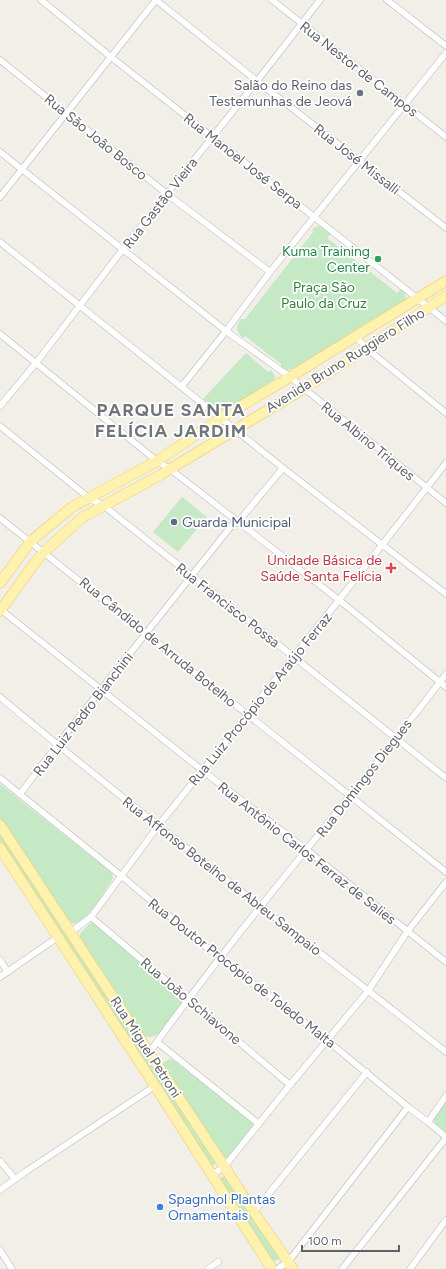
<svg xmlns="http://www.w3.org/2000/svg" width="446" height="1269" font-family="Figtree,sans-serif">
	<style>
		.green { fill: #c5e8c5 }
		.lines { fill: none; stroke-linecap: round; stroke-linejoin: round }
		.street-casing { stroke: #b5b8bc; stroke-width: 7 }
		.primary-casing { stroke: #f2c960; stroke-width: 11 }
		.street { stroke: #fff; stroke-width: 6 }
		.primary { stroke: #fff2af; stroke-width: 10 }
		.worship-dot { fill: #6b7280; stroke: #fff; stroke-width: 1.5 }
		.leisure-dot { fill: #2e9e5b; stroke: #fff; stroke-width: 1.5 }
		.service-dot { fill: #5c6f8a; stroke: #fff; stroke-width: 1.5 }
		.health-dot { fill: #e0444e; stroke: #fff; stroke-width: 1.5 }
		.shop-dot { fill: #3f7fe0; stroke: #fff; stroke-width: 1.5 }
		.labels { text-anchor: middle; stroke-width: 3.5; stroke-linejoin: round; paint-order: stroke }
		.street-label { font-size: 14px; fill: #5f6368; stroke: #fff }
		.worship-label { font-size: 14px; fill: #5b616d; stroke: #fff; text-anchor: end }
		.leisure-label { font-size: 14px; fill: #27864d; stroke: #fff; text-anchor: end }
		.park-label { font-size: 14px; fill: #348238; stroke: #fff }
		.service-label { font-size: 14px; fill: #4e5e75; stroke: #fff; text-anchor: start }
		.health-label { font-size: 14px; fill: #be3a42; stroke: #fff; text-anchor: end }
		.shop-label { font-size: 14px; fill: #366cbe; stroke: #fff; text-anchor: start }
		.district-label { font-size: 18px; font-weight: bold; letter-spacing: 1px; fill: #70757a; stroke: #fff }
	</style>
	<rect width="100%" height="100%" fill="#f1efe8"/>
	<!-- green -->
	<g class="green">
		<path d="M318,226L321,227L330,234L327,238L397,293L401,289L405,293L406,298L404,302L295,368L287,370L281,367V364L245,336L243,338C236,331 235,327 241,319H245L314,231H311L315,227Z"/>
		<path d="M246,353L268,372L271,370L275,376L274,380L229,409C219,412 211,405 203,399Z"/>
		<path d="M182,497L207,517L178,552L153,532Z"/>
		<path d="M0,784L112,873L113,878L111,882C102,895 89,919 74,924L69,922L0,819Z"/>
		<path d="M0,829L217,1163L212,1166L210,1165L0,841Z"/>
		<path d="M90,923L95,924L183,998L182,1003L160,1034L150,1037H144L80,938V934Z"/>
		<path d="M169,1059L173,1060L250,1119L253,1123V1125L229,1158H225L163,1066L164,1062Z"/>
		<path d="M446,1101V1133C440,1129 434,1126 434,1118Z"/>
		<path d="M226,1176L280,1258L275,1261L271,1259L220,1180L221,1177Z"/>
	</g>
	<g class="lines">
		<defs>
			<g id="street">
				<path d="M41,0L111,57L446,321"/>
				<path d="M156,0L257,81L446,228"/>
				<path d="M272,0L446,137"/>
				<path d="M387,0L446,46"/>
				<path d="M0,60L167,194L270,272"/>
				<path d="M0,152L226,331L290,377L446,503"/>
				<path d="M0,197L156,0"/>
				<path d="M0,242L283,468L446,594"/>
				<path d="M0,334L157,461L170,469L339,600L446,687"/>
				<path d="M356,336L366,348L446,413"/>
				<path d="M182,386L226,331L270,272L446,53"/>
				<path d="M0,406L36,363L123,249L257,81L320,0"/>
				<path d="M0,426L89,498L104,506L446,778"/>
				<path d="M0,518L446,872"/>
				<path d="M0,609L203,771L307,850L446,962"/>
				<path d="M0,697C146,819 297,934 446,1052"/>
				<path d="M0,778L125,879L219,958L328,1040L335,1047L408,1107L428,1122L446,1137"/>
				<path d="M20,794L57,745L232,525L238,522L283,468"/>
				<path d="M91,917L290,1085"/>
				<path d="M71,932L91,917L158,826L339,600L446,463"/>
				<path d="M0,960L8,972"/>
				<path d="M0,977L58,937"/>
				<path d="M157,1042L259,1124"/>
				<path d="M149,1053C242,922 349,802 446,674"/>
				<path d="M428,1122L446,1096"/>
				<path d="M0,1161L15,1179"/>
				<path d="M212,1175L224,1167L290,1085L368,991L407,932L446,882"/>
				<path d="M0,1190L25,1172L155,1086"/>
				<path d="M254,1212L367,1072"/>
				<path d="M0,1250L12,1269"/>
				<path d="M208,1269L218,1262"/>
				<path d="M277,1269L288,1262L408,1107"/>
				<path d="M342,1269L446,1138"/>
				<path d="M410,1269L446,1220"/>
			</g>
			<g id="primary">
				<path d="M0,583L30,542L72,507L89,498L157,461L221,418L290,377L356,336L446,281"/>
				<path d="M0,611L34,564L44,552L83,517L160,475L303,389L446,296"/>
				<path d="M0,825L254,1212L293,1269"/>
				<path d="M0,848L155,1086L272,1269"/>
			</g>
		</defs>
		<!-- street casing -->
		<use href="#street" class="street-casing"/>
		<!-- primary casing -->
		<use href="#primary" class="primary-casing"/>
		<!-- street -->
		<use href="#street" class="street"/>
		<!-- primary -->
		<use href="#primary" class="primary"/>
	</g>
	<!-- markers -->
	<circle class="worship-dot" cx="360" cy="93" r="4"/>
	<circle class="leisure-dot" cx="378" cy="259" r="4"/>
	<circle class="service-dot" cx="174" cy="522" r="4"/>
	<path class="health-dot" d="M389 562h4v4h4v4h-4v4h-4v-4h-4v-4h4z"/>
	<circle class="shop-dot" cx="160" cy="1207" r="4"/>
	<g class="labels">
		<!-- street labels -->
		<g class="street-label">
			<text transform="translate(359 69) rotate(38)" y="5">Rua Nestor de Campos</text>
			<text transform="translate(96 137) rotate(39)" y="5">Rua São João Bosco</text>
			<text transform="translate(357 159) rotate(38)" y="5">Rua José Missalli</text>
			<text transform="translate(243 161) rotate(38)" y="5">Rua Manoel José Serpa</text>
			<text transform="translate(160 203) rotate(-52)" y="5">Rua Gastão Vieira</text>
			<text transform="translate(345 360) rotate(-32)" y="5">Avenida Bruno Ruggiero Filho</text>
			<text transform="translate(368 441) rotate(39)" y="5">Rua Albino Triques</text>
			<text transform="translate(228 605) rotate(38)" y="5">Rua Francisco Possa</text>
			<text transform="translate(158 642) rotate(39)" y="5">Rua Cândido de Arruda Botelho</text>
			<text transform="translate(260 699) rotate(-51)" y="5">Rua Luiz Procópio de Araújo Ferraz</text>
			<text transform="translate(83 714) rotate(-52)" y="5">Rua Luiz Pedro Bianchini</text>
			<text transform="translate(364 778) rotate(-52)" y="5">Rua Domingos Diegues</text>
			<text transform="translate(307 853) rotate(38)" y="5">Rua Antônio Carlos Ferraz de Salies</text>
			<text transform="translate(222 876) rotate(38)" y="5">Rua Affonso Botelho de Abreu Sampaio</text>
			<text transform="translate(242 973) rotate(38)" y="5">Rua Doutor Procópio de Toledo Malta</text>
			<text transform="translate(191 1001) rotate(40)" y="5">Rua João Schiavone</text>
			<text transform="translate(146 1047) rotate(57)" y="5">Rua Miguel Petroni</text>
		</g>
		<!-- worship labels -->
		<g class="worship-label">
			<text x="352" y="90">Salão do Reino das<tspan x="352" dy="16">Testemunhas de Jeová</tspan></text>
		</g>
		<!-- leisure labels -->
		<g class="leisure-label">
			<text x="370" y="256">Kuma Training<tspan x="370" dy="16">Center</tspan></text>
		</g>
		<!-- park labels -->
		<g class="park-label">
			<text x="324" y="292">Praça São<tspan x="324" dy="16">Paulo da Cruz</tspan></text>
		</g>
		<!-- service labels -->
		<g class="service-label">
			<text x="182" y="527">Guarda Municipal</text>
		</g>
		<!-- health labels -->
		<g class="health-label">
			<text x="382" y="565">Unidade Básica de<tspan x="382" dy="16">Saúde Santa Felícia</tspan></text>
		</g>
		<!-- shop labels -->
		<g class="shop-label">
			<text x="168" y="1204">Spagnhol Plantas<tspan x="168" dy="16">Ornamentais</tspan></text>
		</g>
		<!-- district labels -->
		<g class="district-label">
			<text x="171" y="416">PARQUE SANTA<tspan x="171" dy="21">FELÍCIA JARDIM</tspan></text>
		</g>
	</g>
	<!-- scale -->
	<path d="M302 1245v6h97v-6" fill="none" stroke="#5f6368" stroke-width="2"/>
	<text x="308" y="1245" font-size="12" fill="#5f6368" stroke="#ffffff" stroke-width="3" paint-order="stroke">100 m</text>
</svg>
